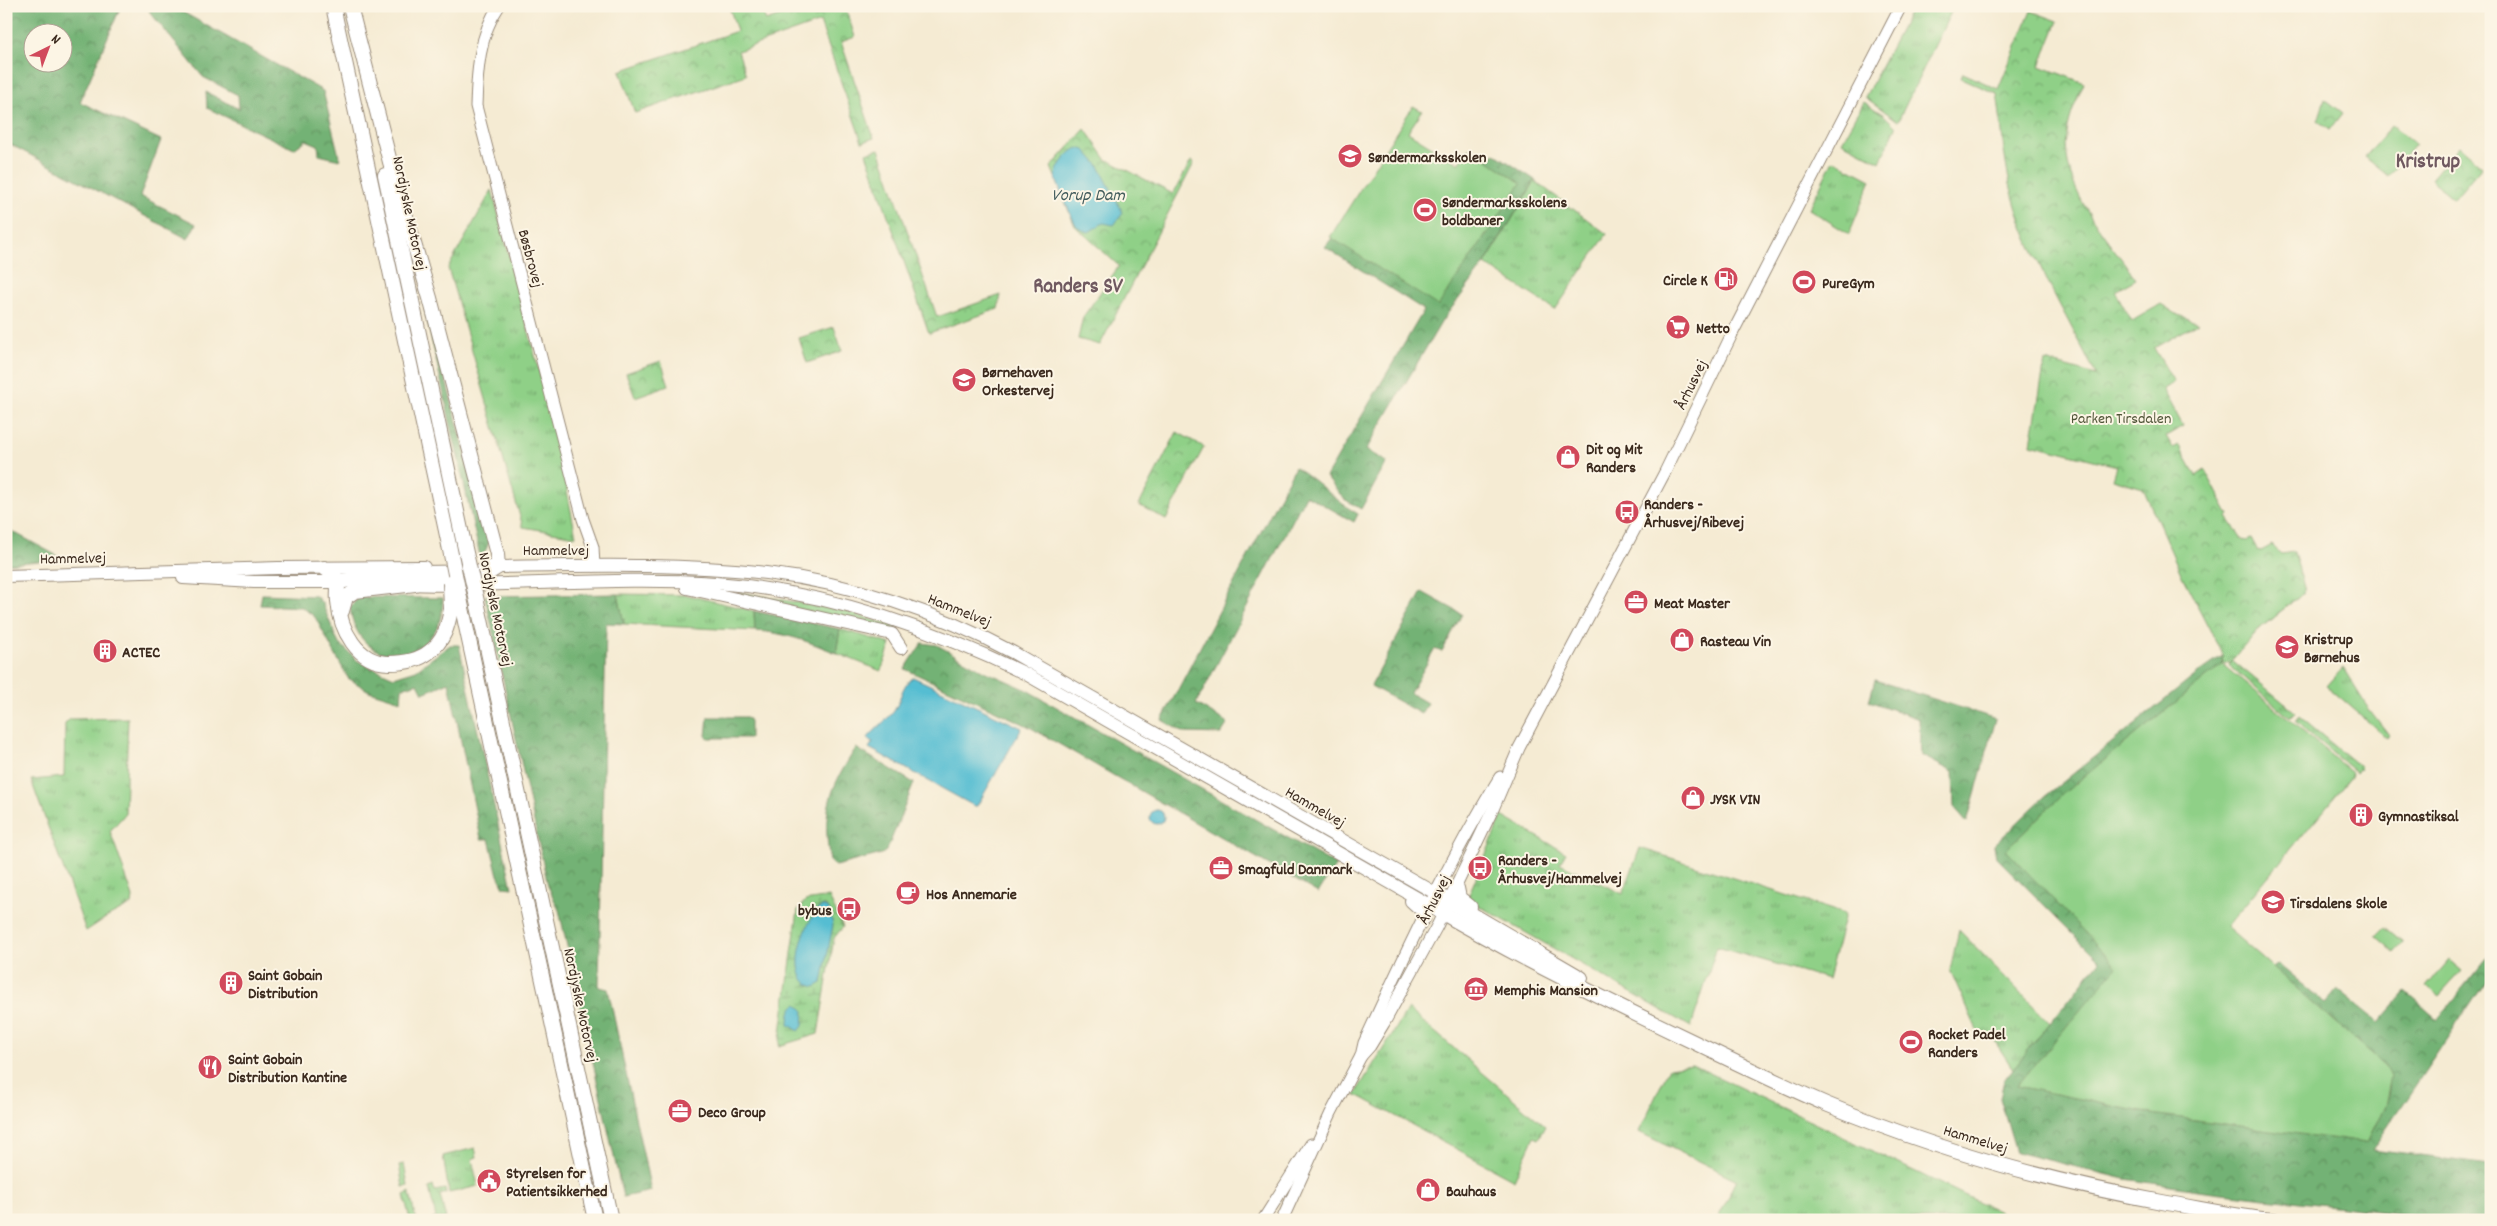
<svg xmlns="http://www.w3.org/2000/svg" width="2497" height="1226" font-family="Dekko,sans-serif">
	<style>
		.grass { fill: url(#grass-tufts); stroke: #657d52 }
		.forest { fill: url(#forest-crowns); stroke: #576e49; fill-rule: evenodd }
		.wetland { fill: url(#wetland-marsh); stroke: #657d52; fill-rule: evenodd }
		.park { fill: url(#park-crowns); stroke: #657d52 }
		.pitch { fill: #8fd087; stroke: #657d52 }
		.water { fill: #55bdd2; stroke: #487478 }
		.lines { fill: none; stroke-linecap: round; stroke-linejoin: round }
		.secondary-casing { stroke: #988a78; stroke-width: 13 }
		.primary-casing { stroke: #988a78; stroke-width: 14 }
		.highway-casing { stroke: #988a78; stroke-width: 16 }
		.secondary { stroke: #fff; stroke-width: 11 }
		.primary { stroke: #fff; stroke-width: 12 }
		.highway { stroke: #fff; stroke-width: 14 }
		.highway-bridge-casing { stroke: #988a78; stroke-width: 16; stroke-linecap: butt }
		.highway-bridge { stroke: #fff; stroke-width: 14 }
		.labels { text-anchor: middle; stroke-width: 4; stroke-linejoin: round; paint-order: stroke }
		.poi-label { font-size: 16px; font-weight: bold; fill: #3b2a1e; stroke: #fcf5e5; text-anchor: start }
		.street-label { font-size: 16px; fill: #3b2a1e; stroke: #fcf5e5 }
		.park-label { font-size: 16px; fill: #505438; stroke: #fcf5e5 }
		.water-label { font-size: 18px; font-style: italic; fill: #445d5d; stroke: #fcf5e5 }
		.district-label { font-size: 21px; font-weight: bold; fill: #705960; stroke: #fcf5e5 }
	</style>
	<defs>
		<pattern id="grass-tufts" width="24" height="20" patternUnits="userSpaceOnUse" patternTransform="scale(1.25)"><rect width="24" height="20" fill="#8fd087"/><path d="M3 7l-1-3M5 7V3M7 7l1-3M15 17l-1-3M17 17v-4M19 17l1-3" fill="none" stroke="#76a96e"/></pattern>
		<pattern id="forest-crowns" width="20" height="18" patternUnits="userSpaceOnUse" patternTransform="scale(1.25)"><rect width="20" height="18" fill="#73b274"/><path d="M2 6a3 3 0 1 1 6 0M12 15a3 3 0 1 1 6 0" fill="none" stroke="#60915f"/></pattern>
		<pattern id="wetland-marsh" width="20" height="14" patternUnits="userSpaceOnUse" patternTransform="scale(1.25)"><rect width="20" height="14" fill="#8fd087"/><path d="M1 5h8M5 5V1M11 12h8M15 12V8" fill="none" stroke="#76a96e"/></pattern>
		<pattern id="park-crowns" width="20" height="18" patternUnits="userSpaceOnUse" patternTransform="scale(1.25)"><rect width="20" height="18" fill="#8fd087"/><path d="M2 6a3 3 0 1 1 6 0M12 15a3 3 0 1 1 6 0" fill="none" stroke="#76a96e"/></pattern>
	</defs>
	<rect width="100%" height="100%" fill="#fcf5e5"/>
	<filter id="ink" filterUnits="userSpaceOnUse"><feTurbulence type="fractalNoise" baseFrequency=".02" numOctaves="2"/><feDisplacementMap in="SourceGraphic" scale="10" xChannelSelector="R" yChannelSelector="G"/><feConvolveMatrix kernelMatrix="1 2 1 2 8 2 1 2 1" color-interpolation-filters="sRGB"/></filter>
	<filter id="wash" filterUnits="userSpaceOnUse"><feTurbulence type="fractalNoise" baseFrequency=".0096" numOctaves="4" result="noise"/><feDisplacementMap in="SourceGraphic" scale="20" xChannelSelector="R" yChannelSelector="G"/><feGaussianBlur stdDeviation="1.12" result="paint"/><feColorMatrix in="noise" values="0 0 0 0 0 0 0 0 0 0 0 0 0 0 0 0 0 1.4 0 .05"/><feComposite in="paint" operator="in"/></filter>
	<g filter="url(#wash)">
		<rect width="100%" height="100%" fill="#f5ebd3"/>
		<!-- grass -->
		<g class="grass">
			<path d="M1913,6H1954L1898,121L1865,97Z"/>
			<path d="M1864,102L1884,115L1896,127L1880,162L1842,142Z"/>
			<path d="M1833,160L1871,180L1849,234L1809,209Z"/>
			<path d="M1535,181L1607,234L1555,310L1485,264Z"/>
			<path d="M492,190L567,479V491L576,536L523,527L448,268Z"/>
			<path d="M2305,591L2257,631L2232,660L2295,712L2290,718L2229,665L2232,661L2227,662V654Z"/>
			<path d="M739,592L845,611L899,628L894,631L739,596Z"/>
			<path d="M618,594L688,595L754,611L755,631L624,624Z"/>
			<path d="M840,629L891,644L881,671L836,653Z"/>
			<path d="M2343,668L2366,705L2389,735L2387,738L2327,686Z"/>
			<path d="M2299,716L2361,768L2356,773L2295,721Z"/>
			<path d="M128,718L125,814L110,831L133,897L132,904L104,919L86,931L31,780L64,777L65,724L70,719Z"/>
			<path d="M1502,816L1566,853L1560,863L1623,894L1640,848L1845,914L1828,979L1717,947L1691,1027L1467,899Z"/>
			<path d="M1959,930L2050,1023L2013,1069L1992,1037L1978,1032L1950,970Z"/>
			<path d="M1408,1009L1545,1126L1538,1139L1534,1137L1514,1180L1355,1094Z"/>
			<path d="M1693,1065L2016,1220H1717L1737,1180L1639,1132L1669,1068Z"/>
			<path d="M475,1148L477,1157L472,1159L478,1186L449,1193L443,1156Z"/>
			<path d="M404,1164L408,1186L403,1187L399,1165Z"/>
			<path d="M433,1186L435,1191L445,1189L446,1193L440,1195L446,1219L429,1220L436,1218L429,1188Z"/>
			<path d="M410,1192V1194L416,1220H410L404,1195Z"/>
		</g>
		<!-- forest -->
		<g class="forest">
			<path d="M6,6H121L80,102L161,140L140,196L196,224L188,239L6,142ZM32,32H62V62H32Z"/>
			<path d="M155,6H172L323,91L340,160L319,155L318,145L306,140L294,149L207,108L206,92L239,109L238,95L203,77L149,11Z"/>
			<path d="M1494,153L1535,180L1484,265L1442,321L1366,450L1387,462L1361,509L1344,499L1326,477L1424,310L1325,247L1332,238L1438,305L1521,183L1487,160Z"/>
			<path d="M427,309L489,542L485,552L480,556L425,310Z"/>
			<path d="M1295,467C1318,481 1335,501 1358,514L1354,522L1306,495L1196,704L1228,723L1221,734L1184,733L1162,720Z"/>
			<path d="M6,528L63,559L6,564Z"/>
			<path d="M1422,592L1462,614L1442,652L1435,649L1410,693L1427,703L1421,714L1371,686Z"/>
			<path d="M262,594L316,596L322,603L338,642L358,661L394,677L416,670L450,645H459L512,888L504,887L498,875L489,839H481L449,682L423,693L418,683L402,688L401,701L369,691L348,678L315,617L302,607L260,605Z"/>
			<path d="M618,594L624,624L606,623L599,987L608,989L651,1191L623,1197L559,910L548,886L485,596Z"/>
			<path d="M359,597L443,598C444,666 358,677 350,607Z"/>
			<path d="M754,611L840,629L836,653C810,642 783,632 755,631Z"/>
			<path d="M922,643L937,645L982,670L1023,688L1336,865L1318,893L1026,725L905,669Z"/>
			<path d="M2223,656V664L2064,793L2006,850L2118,966L2017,1086L2152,1114L2367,1143C2377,1121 2398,1090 2386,1066L2273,968L2278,964L2325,1003L2337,989L2379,1023L2406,992L2437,1019L2491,953V973L2372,1150L2491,1165V1220H2455L2205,1191L2125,1179L2016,1152L2000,1098L2004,1080L2100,961L1996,857L1994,845L2043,798L2197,674Z"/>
			<path d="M1875,680L1996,719L1967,822L1954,807L1953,772L1921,755L1919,719L1869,701Z"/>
			<path d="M708,717H747L750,721V738H708L706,736Z"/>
			<path d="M856,748L914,783L887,850L882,854L835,866L830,862C822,811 828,791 856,748Z"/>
		</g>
		<!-- wetland -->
		<path class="wetland" d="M829,897L843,927L834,938L818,1034L779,1046L798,910L805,901ZM822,906H826L822,983L818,909Z"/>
		<!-- park -->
		<g class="park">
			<path d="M729,6H761L766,21L809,6H845L855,37L841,42L874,138L862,142L820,22L738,51L746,75L635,113L620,71L737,31Z"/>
			<path d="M2031,11L2058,21L2040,66L2084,83C2077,100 2069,116 2067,134C2060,190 2107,237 2136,279L2115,291L2132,321L2161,304L2178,315L2198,323L2154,348L2174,382L2163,389L2183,426L2166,436L2173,448L2179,445L2196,476L2205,470L2229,515L2227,517L2243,540L2247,541L2251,539L2257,550L2261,551L2272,545L2281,554L2294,552L2305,591L2257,631L2232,661L2223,664L2222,653L2182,576L2143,488L2113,479L2117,466L2031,444L2045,361L2096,375C2066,313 2025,250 2010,184C2003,155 2002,124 1997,94L1961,78L1963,73L1998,89Z"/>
			<path d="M2325,99L2343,113L2330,130L2318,121Z"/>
			<path d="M1085,129L1106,159L1173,194L1191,161L1194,163L1100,345L1078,339L1083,317L1119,266L1075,226L1051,167Z"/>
			<path d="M2459,146L2482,166L2454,199L2431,179Z"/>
			<path d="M879,149L937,317L1001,295L998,309L929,333L866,153Z"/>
			<path d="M834,327L842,351L807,363L799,338Z"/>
			<path d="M661,361L669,385L635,397L626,373Z"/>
			<path d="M1177,432L1204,447L1166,520L1139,505Z"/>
		</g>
		<!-- pitch -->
		<g class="pitch">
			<path d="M1413,106L1422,111L1408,132L1459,164L1470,148L1521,183L1438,306L1330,237Z"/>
			<path d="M2392,125L2415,144L2388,176L2365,157Z"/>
			<path d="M2223,664L2352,773L2351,777L2226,927L2386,1066L2391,1076L2385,1106L2367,1143L2152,1114L2017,1086L2117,966L2006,850L2064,793Z"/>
			<path d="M2385,927L2403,942L2394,952L2376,936Z"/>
			<path d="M2449,960L2462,971L2439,996L2427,986Z"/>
		</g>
		<!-- water -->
		<g class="water">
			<path d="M1078,148L1085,150L1099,166L1123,213L1114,225L1103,223L1089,232C1084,231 1079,229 1076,225C1073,220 1056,182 1056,178C1055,167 1069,151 1078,148Z"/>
			<path d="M913,677L1022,728L977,806H974L869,748L873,742L867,739C873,731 890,717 894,711C902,699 900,687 913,677Z"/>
			<circle cx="1157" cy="817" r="7"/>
			<path d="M822,906L829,909L833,925L822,983L815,987C784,981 804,918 822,906Z"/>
			<path d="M797,1004L804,1011L803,1026L799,1031L789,1025C789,1017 790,1007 797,1004Z"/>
		</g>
	</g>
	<g filter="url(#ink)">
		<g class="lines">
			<defs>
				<g id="secondary">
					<path d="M499,6C479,34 477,73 476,106L583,519L593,547L594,566"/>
					<path d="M1361,1056L1370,1046L1384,1023L1437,926L1493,809L1519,748L1665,472L1733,332L1901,6"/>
					<path d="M1263,1220L1311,1144"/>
					<path d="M1282,1220L1331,1113L1361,1056L1364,1043C1405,954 1449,860 1500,777"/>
				</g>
				<g id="primary">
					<path d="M489,567C580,566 674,563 766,573C851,583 938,612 1014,653L1437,894"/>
					<path d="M6,576L278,568L424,567"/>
					<path d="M183,578L254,582H345"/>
					<path d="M405,584C508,588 612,576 716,583C824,591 929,627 1026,674L1431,906"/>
					<path d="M687,588L892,634L901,648"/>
					<path d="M1411,901L1422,911L1424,919"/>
				</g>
				<g id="highway">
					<path d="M333,6L449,545"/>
					<path d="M385,175L464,544"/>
					<path d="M324,568C329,571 336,575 337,581C339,587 337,595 338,601C340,629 357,663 389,663C404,663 418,661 429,652C444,641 448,626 451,609"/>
					<path d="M338,581L422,573L490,572L498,567L497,554L430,298L390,162L350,6"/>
					<path d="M478,606L611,1220"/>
					<path d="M462,608L595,1220"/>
					<path d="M342,611L346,597L355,591L415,584"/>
					<path d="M1457,888L1459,898L1470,907"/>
					<path d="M1437,894L1581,978"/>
					<path d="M1431,906C1512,954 1596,995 1681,1036C1729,1059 1777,1083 1826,1104C1934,1149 2047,1181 2162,1202C2199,1208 2237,1217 2274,1220"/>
				</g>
			</defs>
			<!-- secondary casing -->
			<use href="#secondary" class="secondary-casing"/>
			<!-- primary casing -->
			<use href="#primary" class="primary-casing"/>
			<!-- highway casing -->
			<use href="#highway" class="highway-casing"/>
			<!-- secondary -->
			<use href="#secondary" class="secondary"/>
			<!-- primary -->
			<use href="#primary" class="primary"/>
			<!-- highway -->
			<use href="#highway" class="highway"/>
			<defs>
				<g id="highway-bridge">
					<path d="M464,544L478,606"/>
					<path d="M449,545L462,608"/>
					<path d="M450,583L451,609"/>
				</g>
			</defs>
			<!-- highway-bridge casing -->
			<use href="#highway-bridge" class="highway-bridge-casing"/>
			<!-- highway-bridge -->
			<use href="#highway-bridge" class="highway-bridge"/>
		</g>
	</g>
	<!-- icons -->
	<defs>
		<symbol id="school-disc" viewBox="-11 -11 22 22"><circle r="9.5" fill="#d1495b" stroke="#fcf5e5"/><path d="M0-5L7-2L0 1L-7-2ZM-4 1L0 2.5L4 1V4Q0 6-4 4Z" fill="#fff"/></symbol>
		<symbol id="stadium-disc" viewBox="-11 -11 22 22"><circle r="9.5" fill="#d1495b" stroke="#fcf5e5"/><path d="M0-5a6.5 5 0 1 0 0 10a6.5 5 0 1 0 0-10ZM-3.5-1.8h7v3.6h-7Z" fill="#fff"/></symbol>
		<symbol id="fuel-disc" viewBox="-11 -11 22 22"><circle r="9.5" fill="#d1495b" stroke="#fcf5e5"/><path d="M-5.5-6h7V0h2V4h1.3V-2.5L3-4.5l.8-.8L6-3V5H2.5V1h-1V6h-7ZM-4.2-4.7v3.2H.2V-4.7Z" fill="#fff"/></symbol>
		<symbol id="supermarket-disc" viewBox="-11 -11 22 22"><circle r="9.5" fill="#d1495b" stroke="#fcf5e5"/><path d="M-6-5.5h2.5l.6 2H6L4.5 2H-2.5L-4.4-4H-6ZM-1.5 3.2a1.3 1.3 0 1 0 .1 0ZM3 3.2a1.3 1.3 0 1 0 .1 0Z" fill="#fff"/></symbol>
		<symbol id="shop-disc" viewBox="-11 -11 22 22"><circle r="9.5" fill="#d1495b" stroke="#fcf5e5"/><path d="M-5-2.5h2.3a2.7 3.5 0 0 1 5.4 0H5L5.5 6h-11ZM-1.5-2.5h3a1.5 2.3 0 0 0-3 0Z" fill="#fff"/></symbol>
		<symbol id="bus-disc" viewBox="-11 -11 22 22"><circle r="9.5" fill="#d1495b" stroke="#fcf5e5"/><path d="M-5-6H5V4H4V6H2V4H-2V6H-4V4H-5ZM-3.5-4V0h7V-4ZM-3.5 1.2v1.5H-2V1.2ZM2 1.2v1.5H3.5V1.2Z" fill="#fff"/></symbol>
		<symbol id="office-disc" viewBox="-11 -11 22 22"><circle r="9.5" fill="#d1495b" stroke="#fcf5e5"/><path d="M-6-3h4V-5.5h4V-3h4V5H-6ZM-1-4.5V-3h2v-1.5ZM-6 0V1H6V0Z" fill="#fff"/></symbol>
		<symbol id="building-disc" viewBox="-11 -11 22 22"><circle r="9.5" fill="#d1495b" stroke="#fcf5e5"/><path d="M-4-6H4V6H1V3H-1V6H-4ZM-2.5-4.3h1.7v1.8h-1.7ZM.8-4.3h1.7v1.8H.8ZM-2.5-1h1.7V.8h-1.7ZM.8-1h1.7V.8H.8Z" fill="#fff"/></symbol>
		<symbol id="cafe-disc" viewBox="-11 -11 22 22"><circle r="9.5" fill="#d1495b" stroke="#fcf5e5"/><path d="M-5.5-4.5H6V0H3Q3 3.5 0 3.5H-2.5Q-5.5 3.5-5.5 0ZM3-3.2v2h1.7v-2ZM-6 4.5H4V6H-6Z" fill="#fff"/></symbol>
		<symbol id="museum-disc" viewBox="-11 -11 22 22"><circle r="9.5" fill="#d1495b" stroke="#fcf5e5"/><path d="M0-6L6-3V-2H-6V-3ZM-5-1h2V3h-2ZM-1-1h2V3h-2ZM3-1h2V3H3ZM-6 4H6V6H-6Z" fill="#fff"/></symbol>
		<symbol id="restaurant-disc" viewBox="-11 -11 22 22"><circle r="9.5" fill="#d1495b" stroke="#fcf5e5"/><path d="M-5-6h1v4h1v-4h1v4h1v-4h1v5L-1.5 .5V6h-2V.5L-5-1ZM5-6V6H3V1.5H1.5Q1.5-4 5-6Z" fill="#fff"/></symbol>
		<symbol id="civic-disc" viewBox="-11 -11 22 22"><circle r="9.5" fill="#d1495b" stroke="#fcf5e5"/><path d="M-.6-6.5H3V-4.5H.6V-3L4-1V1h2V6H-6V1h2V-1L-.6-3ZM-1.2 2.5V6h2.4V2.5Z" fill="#fff"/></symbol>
	</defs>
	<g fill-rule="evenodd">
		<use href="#school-disc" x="1336" y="142" width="28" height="28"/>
		<use href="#stadium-disc" x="1411" y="196" width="28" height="28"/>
		<use href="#fuel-disc" x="1712" y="265" width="28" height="28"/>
		<use href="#stadium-disc" x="1790" y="268" width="28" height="28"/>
		<use href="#supermarket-disc" x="1664" y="313" width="28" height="28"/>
		<use href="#school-disc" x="950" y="366" width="28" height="28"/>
		<use href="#shop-disc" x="1554" y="443" width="28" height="28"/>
		<use href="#bus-disc" x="1613" y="498" width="28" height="28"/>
		<use href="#office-disc" x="1622" y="588" width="28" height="28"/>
		<use href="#shop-disc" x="1668" y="626" width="28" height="28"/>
		<use href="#school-disc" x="2273" y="633" width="28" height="28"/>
		<use href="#building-disc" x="91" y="637" width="28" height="28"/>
		<use href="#shop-disc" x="1679" y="784" width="28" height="28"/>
		<use href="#building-disc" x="2347" y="801" width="28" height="28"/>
		<use href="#office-disc" x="1207" y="854" width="28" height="28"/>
		<use href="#bus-disc" x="1466" y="854" width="28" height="28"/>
		<use href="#cafe-disc" x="894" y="879" width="28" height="28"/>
		<use href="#school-disc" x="2259" y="888" width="28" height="28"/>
		<use href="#bus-disc" x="835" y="895" width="28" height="28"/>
		<use href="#building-disc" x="217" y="969" width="28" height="28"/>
		<use href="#museum-disc" x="1462" y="975" width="28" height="28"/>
		<use href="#stadium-disc" x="1897" y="1028" width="28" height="28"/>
		<use href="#restaurant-disc" x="196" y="1053" width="28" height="28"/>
		<use href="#office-disc" x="666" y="1097" width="28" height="28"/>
		<use href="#civic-disc" x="475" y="1167" width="28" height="28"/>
		<use href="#shop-disc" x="1414" y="1176" width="28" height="28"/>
	</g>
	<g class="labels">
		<!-- poi labels -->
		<g class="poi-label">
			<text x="1368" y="162">Søndermarksskolen</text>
			<text x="1442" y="207">Søndermarksskolens<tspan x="1442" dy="18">boldbaner</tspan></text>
			<text x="1708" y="285" text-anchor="end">Circle K</text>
			<text x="1822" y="288">PureGym</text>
			<text x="1696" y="333">Netto</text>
			<text x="982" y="377">Børnehaven<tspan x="982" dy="18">Orkestervej</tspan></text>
			<text x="1586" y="454">Dit og Mit<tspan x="1586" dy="18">Randers</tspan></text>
			<text x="1644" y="509">Randers -<tspan x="1644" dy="18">Århusvej/Ribevej</tspan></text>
			<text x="1654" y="608">Meat Master</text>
			<text x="2304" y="644">Kristrup<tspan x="2304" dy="18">Børnehus</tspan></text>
			<text x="1700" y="646">Rasteau Vin</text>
			<text x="122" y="657">ACTEC</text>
			<text x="1710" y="804">JYSK VIN</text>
			<text x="2378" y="821">Gymnastiksal</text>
			<text x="1498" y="865">Randers -<tspan x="1498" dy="18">Århusvej/Hammelvej</tspan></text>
			<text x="1238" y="874">Smagfuld Danmark</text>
			<text x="926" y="899">Hos Annemarie</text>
			<text x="2290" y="908">Tirsdalens Skole</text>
			<text x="832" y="915" text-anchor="end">bybus</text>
			<text x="248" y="980">Saint Gobain<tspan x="248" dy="18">Distribution</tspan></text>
			<text x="1494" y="995">Memphis Mansion</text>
			<text x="1928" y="1039">Rocket Padel<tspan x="1928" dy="18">Randers</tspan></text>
			<text x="228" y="1064">Saint Gobain<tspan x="228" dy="18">Distribution Kantine</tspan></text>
			<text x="698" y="1117">Deco Group</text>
			<text x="506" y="1178">Styrelsen for<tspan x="506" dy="18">Patientsikkerhed</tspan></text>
			<text x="1446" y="1196">Bauhaus</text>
		</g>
		<!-- street labels -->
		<g class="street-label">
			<text transform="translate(411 213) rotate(78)" y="6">Nordjyske Motorvej</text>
			<text transform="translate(532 258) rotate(75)" y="6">Bøsbrovej</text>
			<text transform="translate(1690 384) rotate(-64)" y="6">Århusvej</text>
			<text x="556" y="555">Hammelvej</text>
			<text transform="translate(73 557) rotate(-1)" y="6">Hammelvej</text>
			<text transform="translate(497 609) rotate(78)" y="6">Nordjyske Motorvej</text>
			<text transform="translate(960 609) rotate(22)" y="6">Hammelvej</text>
			<text transform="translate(1316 806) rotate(30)" y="6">Hammelvej</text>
			<text transform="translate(1433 899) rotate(-63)" y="6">Århusvej</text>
			<text transform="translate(582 1005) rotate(78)" y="6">Nordjyske Motorvej</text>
			<text transform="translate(1976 1138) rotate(17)" y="6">Hammelvej</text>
		</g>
		<!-- park labels -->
		<g class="park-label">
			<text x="2121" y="423">Parken Tirsdalen</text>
		</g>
		<!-- water labels -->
		<g class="water-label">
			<text x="1088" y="200">Vorup Dam</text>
		</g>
		<!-- district labels -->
		<g class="district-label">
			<text x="2428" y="167">Kristrup</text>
			<text x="1078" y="292">Randers SV</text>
		</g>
	</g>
	<!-- margin -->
	<rect width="2497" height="1226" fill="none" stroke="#fcf5e5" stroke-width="25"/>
	<!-- north arrow -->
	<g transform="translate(48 48) rotate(42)"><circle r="24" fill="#fcf5e5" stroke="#afa495"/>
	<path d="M0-4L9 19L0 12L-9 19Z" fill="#d1495b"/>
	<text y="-8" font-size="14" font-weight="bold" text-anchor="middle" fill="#3b2a1e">N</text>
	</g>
</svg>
